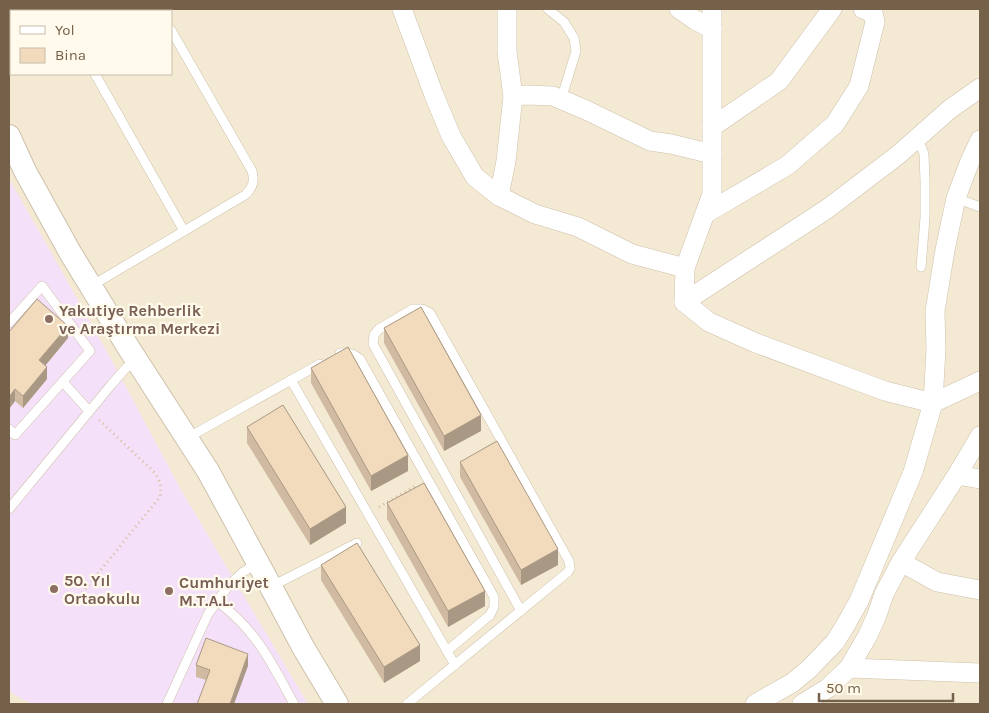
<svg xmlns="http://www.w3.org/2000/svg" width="989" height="713" font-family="Karla,sans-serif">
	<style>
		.residential { fill: #f4ead3; fill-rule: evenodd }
		.education { fill: #f4e1f9 }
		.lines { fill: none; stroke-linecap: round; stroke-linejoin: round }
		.service-casing { stroke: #cec0ab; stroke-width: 10 }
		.minor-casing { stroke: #cec0ab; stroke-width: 20 }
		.tertiary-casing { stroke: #cec0ab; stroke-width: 24 }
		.path { stroke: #d7bd9f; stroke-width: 3; stroke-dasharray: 1 4; stroke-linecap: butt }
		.service { stroke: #fff; stroke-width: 9 }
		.minor { stroke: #fff; stroke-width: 19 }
		.tertiary { stroke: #fff; stroke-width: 22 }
		.wall { fill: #d0bba2 }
		.shaded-wall { fill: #a99984 }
		.building { fill: #f2dabc; stroke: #a99984 }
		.education-dot { fill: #8d6e63; stroke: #fffaeb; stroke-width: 2 }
		.labels { text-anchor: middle; stroke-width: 4.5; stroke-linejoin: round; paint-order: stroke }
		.education-label { font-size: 16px; font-weight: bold; fill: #785e54; stroke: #fffaeb; text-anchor: start }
	</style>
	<rect width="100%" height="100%" fill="#fcf7e4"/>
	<!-- residential -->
	<path class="residential" d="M9,9H980V704H9ZM11,11H171V74H11Z"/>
	<!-- education -->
	<path class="education" d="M9,179L44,240L110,357L180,488L308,704H32L15,695L9,690Z"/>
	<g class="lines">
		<defs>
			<g id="service">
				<path d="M158,9L160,11"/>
				<path d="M548,9L564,22L574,38L576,51L561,100"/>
				<path d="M93,11L98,9"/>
				<path d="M9,59L11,57"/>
				<path d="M95,74L184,231"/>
				<path d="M918,138L924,154L925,181V218L921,267"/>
				<path d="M956,198L980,207"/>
				<path d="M91,286L245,195C253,188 255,181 252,171L171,30"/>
				<path d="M9,323L42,286L90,351L15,435L9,429"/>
				<path d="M340,353C348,352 354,354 360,359L494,597V607L490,615L447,651"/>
				<path d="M291,380L455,665"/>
				<path d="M63,382L89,411"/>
				<path d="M187,438L320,364"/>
				<path d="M9,509L111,385L126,368L137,360"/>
				<path d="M272,586L357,543"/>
				<path d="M217,601C257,631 271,662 294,704"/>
				<path d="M167,704L208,614L229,585L243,572L258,563"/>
				<path d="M407,704L568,572L570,568L569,561L430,313L422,309H413L379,329L374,335L373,344L521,611"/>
			</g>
			<g id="minor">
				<path d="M402,9L434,95L451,136L475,177L499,196L535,214L578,227L632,254L685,268L712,194V9"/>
				<path d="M679,9L695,20L712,29"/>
				<path d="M513,96L527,95L553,96L586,110L650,141L671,144L712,154"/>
				<path d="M712,127L779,81L832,9"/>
				<path d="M499,196L506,161L513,96L507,52V9"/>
				<path d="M705,214L788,165L835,124L859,86L875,22L873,13L863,9"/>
				<path d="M685,268L684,302L709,322L756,343L885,391L933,403L980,381"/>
				<path d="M684,302L827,209L898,155L950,109L980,88"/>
				<path d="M957,475L980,479"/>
				<path d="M901,562L937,582L980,590"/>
				<path d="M849,668L980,673"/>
				<path d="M755,704L792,683L809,669L835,642L845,626L859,601L913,472L933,403L936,349L935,311L945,250L956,198L970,161L980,140"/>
				<path d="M802,704L828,688L849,668L868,635L877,615L884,594L901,562L957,475L980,436"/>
			</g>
			<path id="tertiary" d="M9,136L25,171L71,254L128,347L208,471L271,587L303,647L337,704"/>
		</defs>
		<!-- service casing -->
		<use href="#service" class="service-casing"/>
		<!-- minor casing -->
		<use href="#minor" class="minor-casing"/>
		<!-- tertiary casing -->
		<use href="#tertiary" class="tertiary-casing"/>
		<!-- path -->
		<g class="path">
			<path d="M379,507L417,485"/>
			<path d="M82,593L160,497C162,486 160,479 153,471L98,419"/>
		</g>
		<!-- service -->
		<use href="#service" class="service"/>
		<!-- minor -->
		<use href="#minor" class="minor"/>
		<!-- tertiary -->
		<use href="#tertiary" class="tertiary"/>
	</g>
	<!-- wall -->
	<g class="wall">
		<path d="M384,328L481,431L444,451L384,343Z"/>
		<path d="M9,332L68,338L45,366L47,379L23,408L15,401L9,409Z"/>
		<path d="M311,368L408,471L371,491L311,383Z"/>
		<path d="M247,427L346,523L310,545L247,443Z"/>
		<path d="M460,462L558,565L521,585L460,477Z"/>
		<path d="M387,503L485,606L448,627L387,519Z"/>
		<path d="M321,565L420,661L384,683L321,580Z"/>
		<path d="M196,665L248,666L206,680L196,677Z"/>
	</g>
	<!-- shaded-wall -->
	<g class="shaded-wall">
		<path d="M68,326V338L39,373V360Z"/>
		<path d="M47,367V379L23,408V396Z"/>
		<path d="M15,389V401L9,409V397Z"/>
		<path d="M481,415V431L444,451V436Z"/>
		<path d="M408,455V471L371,491V476Z"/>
		<path d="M346,507V523L310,545V529Z"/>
		<path d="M558,549V565L521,585V570Z"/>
		<path d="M485,591V606L448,627V611Z"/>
		<path d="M420,645V661L384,683V667Z"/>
		<path d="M248,654V666L234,704H230Z"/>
	</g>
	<!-- building -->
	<g class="building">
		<path d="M37,299L68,326L39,360L47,367L23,396L15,389L9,397V332Z"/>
		<path d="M421,307L481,415L444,436L384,328Z"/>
		<path d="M348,347L408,455L371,476L311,368Z"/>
		<path d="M283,405L346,507L310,529L247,427Z"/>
		<path d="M497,441L558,549L521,570L460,462Z"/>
		<path d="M424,483L485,591L448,611L387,503Z"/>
		<path d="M357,543L420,645L384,667L321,565Z"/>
		<path d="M206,638L248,654L230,704H197L210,670L196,665Z"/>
	</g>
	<!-- markers -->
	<g class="education-dot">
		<circle cx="49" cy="319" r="5"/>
		<circle cx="54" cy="589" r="5"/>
		<circle cx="169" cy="591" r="5"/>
	</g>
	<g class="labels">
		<!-- education labels -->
		<g class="education-label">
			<text x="59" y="316">Yakutiye Rehberlik<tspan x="59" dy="18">ve Araştırma Merkezi</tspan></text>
			<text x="64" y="586">50. Yıl<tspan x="64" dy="18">Ortaokulu</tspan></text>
			<text x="179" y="588">Cumhuriyet<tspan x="179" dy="18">M.T.A.L.</tspan></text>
		</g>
	</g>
	<!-- border -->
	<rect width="989" height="713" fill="none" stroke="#756049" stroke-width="20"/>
	<!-- legend -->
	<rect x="10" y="10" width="162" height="65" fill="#fffaeb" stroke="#c8bcaa"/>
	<rect x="20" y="26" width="25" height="8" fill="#ffffff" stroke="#c8bcaa"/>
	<text x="55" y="35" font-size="15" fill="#756049">Yol</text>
	<rect x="20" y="48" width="25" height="15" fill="#f2dabc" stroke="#c8bcaa"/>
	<text x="55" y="60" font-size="15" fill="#756049">Bina</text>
	<!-- scale -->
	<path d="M819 693v8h134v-8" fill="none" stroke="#756049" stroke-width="2.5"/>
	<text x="826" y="693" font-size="15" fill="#756049" stroke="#fffaeb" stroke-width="4" paint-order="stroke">50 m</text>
</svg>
